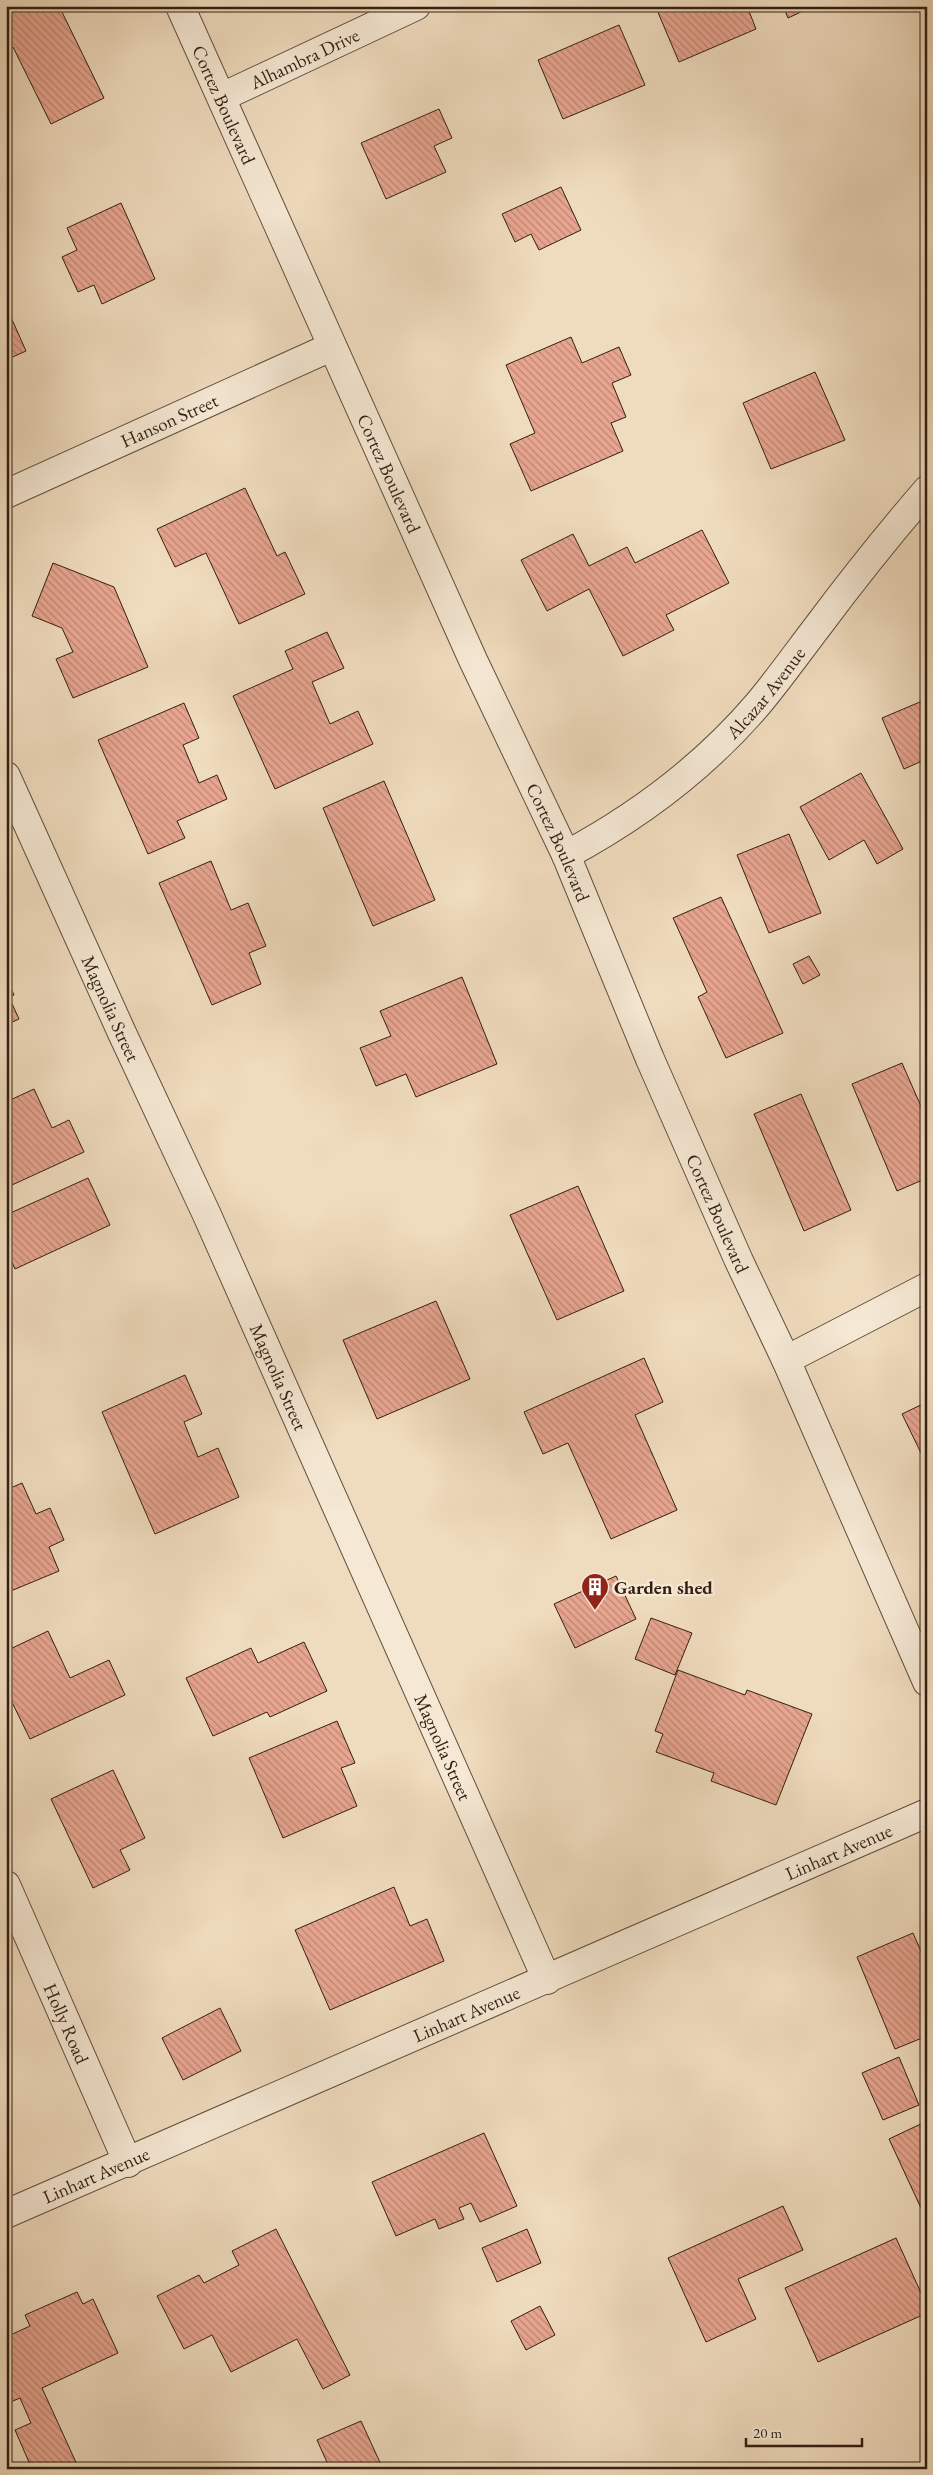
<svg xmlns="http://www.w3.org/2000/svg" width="933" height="2475" font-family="'EB Garamond',serif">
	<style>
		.building { fill: url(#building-back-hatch); stroke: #321f12 }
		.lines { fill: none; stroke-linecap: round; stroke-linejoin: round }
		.street-casing { stroke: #614e3d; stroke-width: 30 }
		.street { stroke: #f5e8d4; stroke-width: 28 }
		.labels { text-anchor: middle; stroke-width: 5; stroke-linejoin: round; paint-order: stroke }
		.street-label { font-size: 19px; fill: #321f12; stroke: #f5e8d4 }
		.poi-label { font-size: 19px; font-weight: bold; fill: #321f12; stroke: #f5e8d4; text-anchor: start }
	</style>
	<defs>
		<pattern id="building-back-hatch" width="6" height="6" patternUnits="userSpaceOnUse" patternTransform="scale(1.25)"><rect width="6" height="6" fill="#e8a590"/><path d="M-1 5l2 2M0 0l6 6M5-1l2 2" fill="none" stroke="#bd8674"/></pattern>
	</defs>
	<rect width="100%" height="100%" fill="#efdbbd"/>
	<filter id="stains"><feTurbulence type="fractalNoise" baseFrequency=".004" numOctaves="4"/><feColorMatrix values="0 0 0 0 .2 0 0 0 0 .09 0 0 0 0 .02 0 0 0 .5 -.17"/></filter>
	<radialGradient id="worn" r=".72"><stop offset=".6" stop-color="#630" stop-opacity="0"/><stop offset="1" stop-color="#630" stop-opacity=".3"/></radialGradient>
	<!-- building -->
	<g class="building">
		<path d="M6,6H59L104,98L51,124L13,47L6,51Z"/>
		<path d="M667,6H747L756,29L679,62L657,10Z"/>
		<path d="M783,6H814L788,18Z"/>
		<path d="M619,25L645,85L563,119L538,60Z"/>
		<path d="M439,109L452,138L434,146L446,172L386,199L361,143Z"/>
		<path d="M561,187L581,230L539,250L531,234L515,242L502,214Z"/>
		<path d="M121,203L155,279L102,304L94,285L78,292L62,257L77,250L67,228Z"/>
		<path d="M6,306L26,351L6,360Z"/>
		<path d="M571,337L582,363L619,347L631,375L612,383L626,417L611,423L623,451L531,491L510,444L535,433L506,365Z"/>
		<path d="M815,372L845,440L771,469L743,403Z"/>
		<path d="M245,488L277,556L285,552L305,594L239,624L206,553L175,567L157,529Z"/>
		<path d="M702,530L729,583L666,615L674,630L623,656L589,589L547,611L521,560L573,534L589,566L627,547L635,563Z"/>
		<path d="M53,563L114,587L148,667L73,698L56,659L73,652L62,628L32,616Z"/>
		<path d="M327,632L344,668L312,682L330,724L358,711L373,744L275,789L233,696L293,669L285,651Z"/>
		<path d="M927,699V771L922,761L904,769L882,718Z"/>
		<path d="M184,703L199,738L183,745L199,783L217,775L227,799L177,821L185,838L148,854L98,740Z"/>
		<path d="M861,773L903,849L877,864L864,840L829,860L800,807Z"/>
		<path d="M384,781L435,900L373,926L323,808Z"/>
		<path d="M789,834L821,913L769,933L737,855Z"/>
		<path d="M211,861L231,910L248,903L266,946L249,953L261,984L212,1005L159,883Z"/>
		<path d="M721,897L783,1033L726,1058L698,997L707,992L673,918Z"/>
		<path d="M809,956L820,975L803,984L793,964Z"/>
		<path d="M462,977L497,1064L416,1097L406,1074L376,1086L360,1048L391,1036L380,1011Z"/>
		<path d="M6,978L14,995L9,997L19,1019L6,1025Z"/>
		<path d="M902,1063L927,1120V1178L897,1191L852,1084Z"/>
		<path d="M34,1089L52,1128L69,1120L84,1152L12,1185L6,1171V1102Z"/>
		<path d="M801,1094L851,1210L804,1231L754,1114Z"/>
		<path d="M88,1178L110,1225L15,1269L6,1249V1215Z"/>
		<path d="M578,1186L624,1291L557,1320L510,1215Z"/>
		<path d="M436,1301L470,1379L377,1419L343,1340Z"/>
		<path d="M644,1358L663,1402L635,1415L677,1510L611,1539L568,1443L543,1454L524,1412Z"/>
		<path d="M185,1375L202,1414L184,1422L198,1457L218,1448L239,1497L155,1534L102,1412Z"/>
		<path d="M927,1402V1450L921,1453L902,1414Z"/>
		<path d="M22,1483L36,1514L50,1508L64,1540L49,1547L59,1571L6,1593V1490Z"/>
		<path d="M616,1576L636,1619L575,1648L554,1604Z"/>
		<path d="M651,1618L692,1633L675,1675L635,1659Z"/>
		<path d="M48,1631L70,1678L109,1660L125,1695L30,1739L6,1690V1651Z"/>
		<path d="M304,1642L327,1691L270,1717L267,1712L213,1736L186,1678L251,1648L258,1663Z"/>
		<path d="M678,1670L745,1695L747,1690L812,1714L776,1805L711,1781L714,1773L656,1752L663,1734L655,1731Z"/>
		<path d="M337,1721L355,1763L341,1768L357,1806L283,1838L249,1758Z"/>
		<path d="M113,1770L145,1838L120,1850L130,1870L93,1888L51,1799Z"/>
		<path d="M394,1887L410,1926L427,1919L444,1961L330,2010L295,1930Z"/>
		<path d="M913,1933L927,1965V2036L895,2049L857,1957Z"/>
		<path d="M220,2008L241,2051L183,2080L162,2038Z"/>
		<path d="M899,2057L919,2105L883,2120L862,2073Z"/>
		<path d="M927,2121V2221L889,2139Z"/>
		<path d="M484,2133L517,2206L480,2222L471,2203L459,2208L464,2219L439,2229L435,2219L396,2236L372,2182Z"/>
		<path d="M783,2206L803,2250L738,2279L756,2319L706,2342L668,2258Z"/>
		<path d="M276,2229L350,2375L323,2389L297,2339L231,2372L212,2335L184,2349L157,2296L199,2275L204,2283L239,2265L232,2251Z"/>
		<path d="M527,2229L541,2263L497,2282L482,2248Z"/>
		<path d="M896,2238L927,2306V2313L818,2362L785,2288Z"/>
		<path d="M77,2292L83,2304L93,2299L118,2353L42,2388L79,2469H32L15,2430L31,2423L20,2398L6,2404V2337L30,2326L25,2315Z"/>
		<path d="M540,2306L555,2335L526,2350L511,2321Z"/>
		<path d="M361,2421L383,2469H330L317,2440Z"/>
	</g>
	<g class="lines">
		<defs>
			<g id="street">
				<path id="s1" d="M180,6L473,660L566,855L650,1059L739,1261L786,1360L927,1682"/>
				<path id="s2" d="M222,97L416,6"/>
				<path id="s3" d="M6,494L331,347"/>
				<path id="s4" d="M6,776L122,1033L207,1215L547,1980"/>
				<path id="s5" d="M566,855C637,817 705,766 758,704C779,679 798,652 818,626C853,579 889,534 927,490"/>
				<path d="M786,1360L927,1287"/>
				<path id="s6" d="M6,1885L128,2163"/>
				<path id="s7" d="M6,2214L927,1813"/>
			</g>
		</defs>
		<!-- street casing -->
		<use href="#street" class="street-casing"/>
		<!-- street -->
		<use href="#street" class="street"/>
	</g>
	<!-- icons -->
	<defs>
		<symbol id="building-pin" viewBox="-11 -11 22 30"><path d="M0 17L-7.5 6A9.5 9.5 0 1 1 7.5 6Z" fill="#8f2418" stroke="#f5e8d4"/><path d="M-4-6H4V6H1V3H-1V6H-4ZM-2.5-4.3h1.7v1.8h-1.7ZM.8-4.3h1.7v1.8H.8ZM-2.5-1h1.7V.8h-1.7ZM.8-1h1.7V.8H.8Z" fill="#fff"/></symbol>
	</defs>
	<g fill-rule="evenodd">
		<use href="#building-pin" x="579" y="1571" width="32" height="43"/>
	</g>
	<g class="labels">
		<!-- street labels -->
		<g class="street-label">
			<text dy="7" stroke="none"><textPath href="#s2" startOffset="91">Alhambra Drive</textPath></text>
			<text dy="7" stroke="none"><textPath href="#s1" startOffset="108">Cortez Boulevard</textPath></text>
			<text dy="7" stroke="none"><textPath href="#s3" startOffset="179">Hanson Street</textPath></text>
			<text dy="7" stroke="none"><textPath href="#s1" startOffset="512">Cortez Boulevard</textPath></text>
			<text dy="7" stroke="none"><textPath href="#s5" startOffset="259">Alcazar Avenue</textPath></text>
			<text dy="7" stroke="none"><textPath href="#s1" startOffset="918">Cortez Boulevard</textPath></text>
			<text dy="7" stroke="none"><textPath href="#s4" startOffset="255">Magnolia Street</textPath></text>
			<text dy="7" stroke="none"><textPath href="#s1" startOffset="1322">Cortez Boulevard</textPath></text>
			<text dy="7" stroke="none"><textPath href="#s4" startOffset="660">Magnolia Street</textPath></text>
			<text dy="7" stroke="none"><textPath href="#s4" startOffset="1065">Magnolia Street</textPath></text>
			<text dy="7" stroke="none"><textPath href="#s7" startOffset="908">Linhart Avenue</textPath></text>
			<text dy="7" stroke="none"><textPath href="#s7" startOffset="502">Linhart Avenue</textPath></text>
			<text dy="7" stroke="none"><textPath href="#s6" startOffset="151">Holly Road</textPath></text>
			<text dy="7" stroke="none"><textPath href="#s7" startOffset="98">Linhart Avenue</textPath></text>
		</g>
		<!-- poi labels -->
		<g class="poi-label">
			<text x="614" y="1594">Garden shed</text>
		</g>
	</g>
	<!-- margin -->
	<rect width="933" height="2475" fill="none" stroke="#efdbbd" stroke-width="25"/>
	<rect x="8" y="8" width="918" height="2460" fill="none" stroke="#321f12" stroke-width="2.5"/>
	<rect x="12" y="12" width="908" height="2450" fill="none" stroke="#321f12"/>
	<!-- scale -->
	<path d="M746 2438v8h116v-8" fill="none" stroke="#321f12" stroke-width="2.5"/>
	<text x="753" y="2438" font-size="15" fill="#321f12" stroke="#f5e8d4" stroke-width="4" paint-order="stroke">20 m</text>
	<rect width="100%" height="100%" filter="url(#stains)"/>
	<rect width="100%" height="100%" fill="url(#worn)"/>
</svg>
